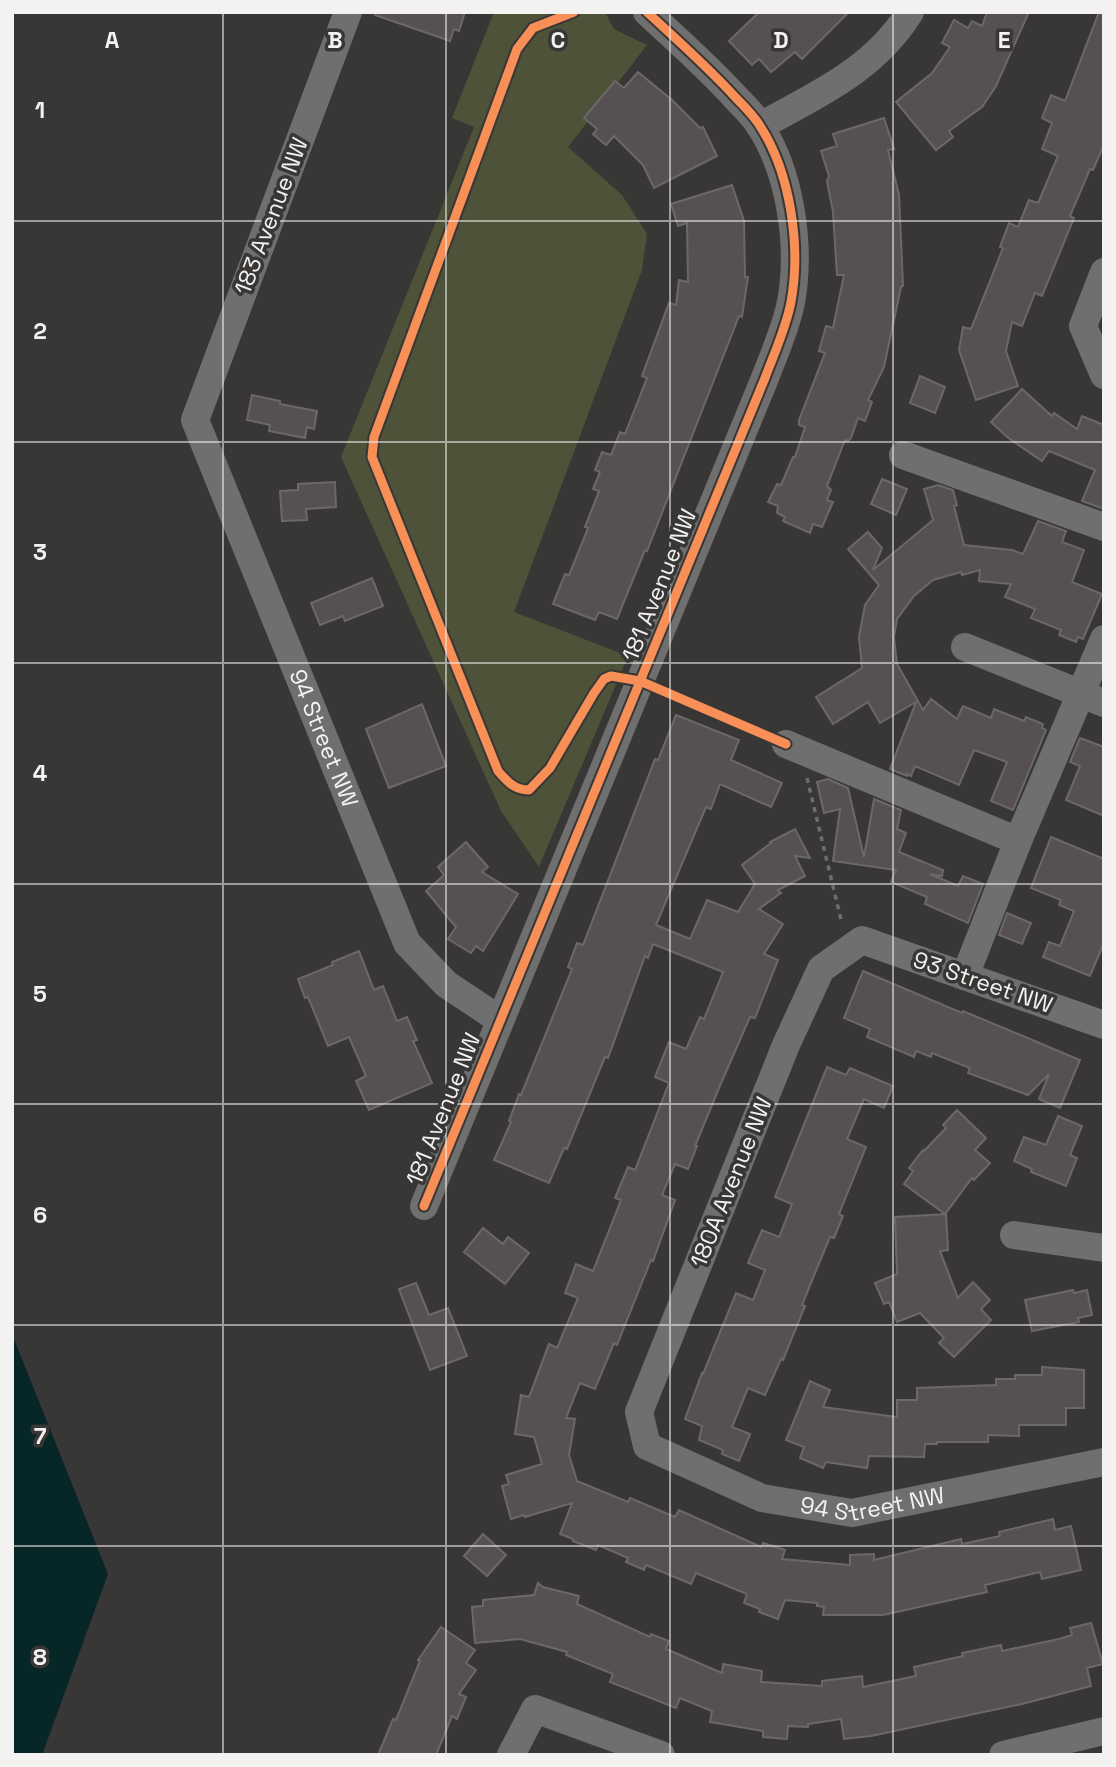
<svg xmlns="http://www.w3.org/2000/svg" width="1116" height="1767" font-family="'Space Grotesk',sans-serif">
	<style>
		.green { fill: #4e5238 }
		.water { fill: #072627 }
		.building { fill: #575053; stroke: #6a6869; stroke-width: 2 }
		.lines { fill: none; stroke-linecap: round; stroke-linejoin: round }
		.path { stroke: #6d6d6c; stroke-width: 3.5; stroke-dasharray: 5 5; stroke-linecap: butt }
		.minor { stroke: #6f6f6f; stroke-width: 28 }
		.cycleway-casing { stroke: #393735; stroke-width: 13 }
		.cycleway { stroke: #f78f57; stroke-width: 9 }
		.grid { fill: none; stroke: #f3f2f1; stroke-width: 2; stroke-opacity: 0.55 }
		.labels { text-anchor: middle; stroke-width: 7; stroke-linejoin: round; paint-order: stroke }
		.street-label { font-size: 23px; fill: #f3f2f1; stroke: #393735 }
		.grid-label { font-size: 23px; text-anchor: middle; font-weight: bold; fill: #f3f2f1; stroke: #393735; stroke-width: 7; stroke-linejoin: round; paint-order: stroke }
	</style>
	<rect width="100%" height="100%" fill="#383736"/>
	<!-- green -->
	<path class="green" d="M494,12H605L614,29L647,45L568,147L622,195L647,234L642,270L514,612L628,656L539,867L501,811L341,457L474,127L452,118Z"/>
	<!-- water -->
	<path class="water" d="M12,1334L108,1574L42,1755H12Z"/>
	<!-- building -->
	<g class="building">
		<path d="M375,12H465L459,31L454,29L450,41L375,15Z"/>
		<path d="M759,12H849L802,59L795,52L771,72L759,59L752,65L729,41Z"/>
		<path d="M987,12H1029L996,86L982,107L949,131L953,137L936,150L896,102L932,73L950,47L942,43L954,20L968,28L972,21L982,26Z"/>
		<path d="M1099,12H1104V145L1093,170L1090,169L1070,216L1074,218L1042,296L1035,293L1022,326L1012,322L1006,351L1018,386L976,400L959,350L963,327L971,329L1003,248L1000,247L1009,223L1018,227L1029,200L1038,203L1058,156L1042,149L1052,123L1042,118L1051,95L1065,101Z"/>
		<path d="M638,72L672,100L700,128L703,127L717,156L654,188L643,165L614,136L606,145L593,134L597,129L584,118L615,81L624,88Z"/>
		<path d="M884,118L894,149L888,150L899,195L903,286L901,287L884,367L868,400L872,402L865,421L858,418L851,438L848,441L845,440L827,486L831,490L827,500L833,502L822,527L813,524L810,533L783,521L785,517L777,513L778,506L768,502L777,484L781,485L793,457H795L805,427L799,425V420L825,353L819,351L826,326L833,328L844,275H837L833,212L827,181L829,176L821,151L837,146L833,134Z"/>
		<path d="M732,185L744,221L745,277H748L742,317L739,316L647,551L645,550L617,619L599,612L595,620L553,604L565,574L569,575L588,528L585,527L599,491L593,489L600,472L595,470L602,452L611,455L620,432L625,434L647,378L642,376L669,303L676,305L679,280L688,282L687,223L678,226L671,204Z"/>
		<path d="M920,376L945,387L935,413L910,403Z"/>
		<path d="M1022,389L1052,416L1054,413L1077,429L1082,416L1104,425V509L1082,501L1095,470L1049,451L1042,461L1007,437L991,422Z"/>
		<path d="M252,395L280,401V404L317,411L314,429L307,427L305,438L269,431L270,425L247,420Z"/>
		<path d="M882,479L907,489L896,515L871,504Z"/>
		<path d="M335,482L336,507L306,509L307,520L282,521L280,491L298,490V484Z"/>
		<path d="M938,485L953,490L957,505L954,506L964,545L1012,550L1023,554L1038,521L1066,531L1062,542L1084,550L1072,582L1102,594L1083,639L1078,637L1076,642L1059,635L1061,630L1031,618L1035,609L1005,597L1011,584L979,581L980,570L962,575L961,572L933,580L914,596L897,619L894,637L897,664L923,710L931,699L957,719L963,706L991,718L994,709L1024,721L1026,717L1043,724L1042,728L1046,730L1013,810L991,801L1007,762L974,750L959,785L915,766L911,776L907,774V776L890,769L916,702L880,723L868,702L833,724L816,697L862,668L859,637L865,605L879,585L848,549L868,532L882,548L873,570L933,520L924,489Z"/>
		<path d="M372,578L383,606L345,621L343,616L320,625L311,603Z"/>
		<path d="M422,704L446,766L389,788L366,729Z"/>
		<path d="M676,715L739,740L731,760L782,783L771,807L720,784L711,809L706,807L656,925L690,939L707,900L738,912L755,884L742,865L771,843L770,842L795,829L810,858L795,856L805,876L778,890L781,893L759,909L783,924L764,954L778,960L755,1018L750,1017L719,1088L695,1146H697L688,1169L675,1164L662,1195L675,1200L653,1261L651,1260L617,1345L614,1343L595,1389L580,1383L566,1418L575,1419L569,1455L577,1481L628,1502L630,1498L675,1517L679,1510L761,1547L763,1543L785,1550L782,1559L850,1565V1555L874,1554V1560L961,1539L962,1544L1000,1536L999,1532L1053,1519L1055,1530L1071,1526L1081,1570L1042,1579L1040,1572L985,1585L987,1592L883,1615H823L824,1607L817,1606V1603L785,1600L778,1619L759,1612L760,1609L744,1603L747,1594L696,1573L691,1584L646,1565L644,1570L626,1562L628,1558L598,1545L596,1550L573,1541V1539L560,1534L572,1503L525,1517L524,1515L511,1519L502,1486L509,1484L506,1475L542,1464L534,1437L515,1434L521,1395L529,1397L549,1344L557,1348L578,1298L565,1293L576,1264L593,1271L621,1200L615,1198L628,1167L635,1170L669,1083L655,1077L669,1042L686,1049L700,1017L704,1019L723,972L653,944L648,958L645,956L608,1058L605,1057L567,1149L564,1148L549,1183L494,1160L511,1122L509,1121L519,1094L521,1095L572,969L568,967L577,943L583,945L655,759L658,760Z"/>
		<path d="M1080,738L1104,747V816L1066,800L1080,766L1070,762Z"/>
		<path d="M828,779L848,788L864,857L874,799L901,810L897,829L906,833L899,852L943,870L942,876L930,874L958,886L963,876L983,884L968,923L925,904L927,897L891,882L896,870L833,861L840,809L824,813L817,782Z"/>
		<path d="M1051,837L1104,859V943L1090,976L1043,957L1049,942L1060,946L1074,911L1059,905L1061,900L1031,888Z"/>
		<path d="M466,842L488,867L482,872L518,894L483,951L476,946L471,953L448,939L456,927L426,891L444,875L438,867Z"/>
		<path d="M1007,913L1031,923L1022,944L999,935Z"/>
		<path d="M359,951L374,990L383,986L397,1021L407,1017L417,1040L413,1041L432,1083L369,1110L356,1081L366,1076L349,1037L328,1046L308,997L305,998L298,979L333,965L332,962Z"/>
		<path d="M863,971L962,1013L963,1011L1080,1060L1060,1108L1039,1099L1049,1074L1028,1095L968,1073L970,1068L932,1053L931,1057L916,1051L914,1057L867,1037L870,1029L844,1018Z"/>
		<path d="M827,1067L846,1075L850,1068L893,1086L884,1108L864,1099L847,1139L866,1147L839,1214L843,1216L834,1238L830,1237L813,1278L802,1305L805,1306L783,1360L781,1359L765,1395L748,1388L732,1427L750,1434L739,1461L722,1454L723,1450L699,1440L702,1426L685,1419L702,1373L703,1374L736,1293L753,1300L765,1270L748,1263L762,1230L779,1237L792,1204L775,1197Z"/>
		<path d="M957,1110L986,1138L975,1150L990,1163L974,1180L972,1178L945,1214L904,1184L913,1171L909,1168L923,1150L924,1151L946,1128L943,1125Z"/>
		<path d="M1058,1116L1082,1126L1070,1155L1077,1158L1066,1186L1031,1172L1032,1169L1014,1161L1024,1137L1046,1145Z"/>
		<path d="M946,1214L948,1250L940,1251L958,1298L973,1282L990,1300L981,1309L991,1320L954,1357L939,1343L944,1338L920,1313L897,1322L889,1302L884,1304L875,1283L897,1274L895,1217Z"/>
		<path d="M483,1228L503,1244L508,1237L529,1253L505,1284L464,1252Z"/>
		<path d="M416,1283L429,1315L448,1308L467,1356L430,1370L399,1289Z"/>
		<path d="M1073,1290L1074,1293L1087,1290L1092,1315L1078,1318L1079,1322L1032,1331L1025,1300Z"/>
		<path d="M1042,1367L1084,1370V1408H1066V1425H1019V1436L988,1435V1442H937V1444H925L924,1457L869,1456L867,1468L826,1462L823,1468L800,1458L804,1447L786,1440L810,1381L830,1390L823,1407L897,1417V1400H917V1388L996,1385V1379H1015V1375H1042Z"/>
		<path d="M483,1534L506,1555L487,1576L464,1556Z"/>
		<path d="M538,1583L543,1587L579,1596L577,1604L650,1637L651,1634L669,1641L666,1649L722,1673L723,1664L762,1671L761,1682L822,1686V1681L862,1676L863,1687L916,1676L914,1667L963,1656L962,1653L1001,1645L1002,1651L1059,1639L1072,1635L1070,1628L1091,1623L1103,1664L1087,1668L1091,1686L1022,1704L871,1736L844,1739L841,1719L808,1724V1727L788,1726L787,1739L763,1737V1731L710,1722L712,1711L680,1698L676,1708L610,1682L613,1674L566,1655L567,1652L520,1639L475,1643L472,1607L483,1606V1600L534,1595Z"/>
		<path d="M441,1627L475,1650L466,1663L476,1670L459,1694L466,1697L457,1719L452,1716L436,1755H378L393,1719L396,1720L420,1661L418,1660Z"/>
	</g>
	<g class="lines">
		<!-- path -->
		<path class="path" d="M807,778L842,924"/>
		<!-- minor -->
		<g class="minor">
			<path id="s1" d="M348,12L195,420L407,943L446,984L500,1020"/>
			<path d="M760,126C817,95 875,69 910,12"/>
			<path d="M1104,272L1083,326L1104,375"/>
			<path d="M903,455L1104,527"/>
			<path d="M965,647L1104,703"/>
			<path d="M786,744L1018,841"/>
			<path d="M965,976L1018,841L1104,639"/>
			<path id="s2" d="M1104,1025L862,940L821,969L786,1045L639,1412L647,1446L762,1498L852,1513L1104,1462"/>
			<path d="M424,1206L765,378C774,354 786,328 791,302C801,247 791,174 760,126C754,116 744,106 736,98C708,67 677,40 647,12"/>
			<path d="M1014,1235L1104,1248"/>
			<path d="M511,1755L535,1709L661,1755"/>
			<path d="M1003,1755L1104,1731"/>
		</g>
		<defs>
			<g id="cycleway">
				<path d="M574,12L533,28L517,49L374,437L372,457L498,771C508,782 514,790 529,790L550,768L594,693L604,679L611,676L640,681L786,744"/>
				<path d="M424,1206L765,378C774,354 786,328 791,302C801,247 791,174 760,126C754,116 744,106 736,98C708,67 677,40 647,12"/>
			</g>
		</defs>
		<!-- cycleway casing -->
		<use href="#cycleway" class="cycleway-casing"/>
		<!-- cycleway -->
		<use href="#cycleway" class="cycleway"/>
	</g>
	<!-- grid -->
	<path class="grid" d="M223,12V1755M446,12V1755M670,12V1755M893,12V1755M12,221H1104M12,442H1104M12,663H1104M12,884H1104M12,1104H1104M12,1325H1104M12,1546H1104"/>
	<g class="labels">
		<!-- street labels -->
		<g class="street-label">
			<text transform="translate(271 216) rotate(-69)" y="8">183 Avenue NW</text>
			<text transform="translate(659 585) rotate(-68)" y="8">181 Avenue NW</text>
			<text dy="8" stroke="none"><textPath href="#s1" startOffset="779">94 Street NW</textPath></text>
			<text transform="translate(983 982) rotate(19)" y="8">93 Street NW</text>
			<text transform="translate(443 1109) rotate(-68)" y="8">181 Avenue NW</text>
			<text transform="translate(731 1182) rotate(-68)" y="8">180A Avenue NW</text>
			<text dy="8" stroke="none"><textPath href="#s2" startOffset="1059">94 Street NW</textPath></text>
		</g>
	</g>
	<g class="grid-label">
		<text x="112" y="48">A</text>
		<text x="335" y="48">B</text>
		<text x="558" y="48">C</text>
		<text x="781" y="48">D</text>
		<text x="1004" y="48">E</text>
		<text x="40" y="118">1</text>
		<text x="40" y="339">2</text>
		<text x="40" y="560">3</text>
		<text x="40" y="781">4</text>
		<text x="40" y="1002">5</text>
		<text x="40" y="1223">6</text>
		<text x="40" y="1444">7</text>
		<text x="40" y="1665">8</text>
	</g>
	<!-- border -->
	<rect width="1116" height="1767" fill="none" stroke="#f3f2f1" stroke-width="28"/>
</svg>
